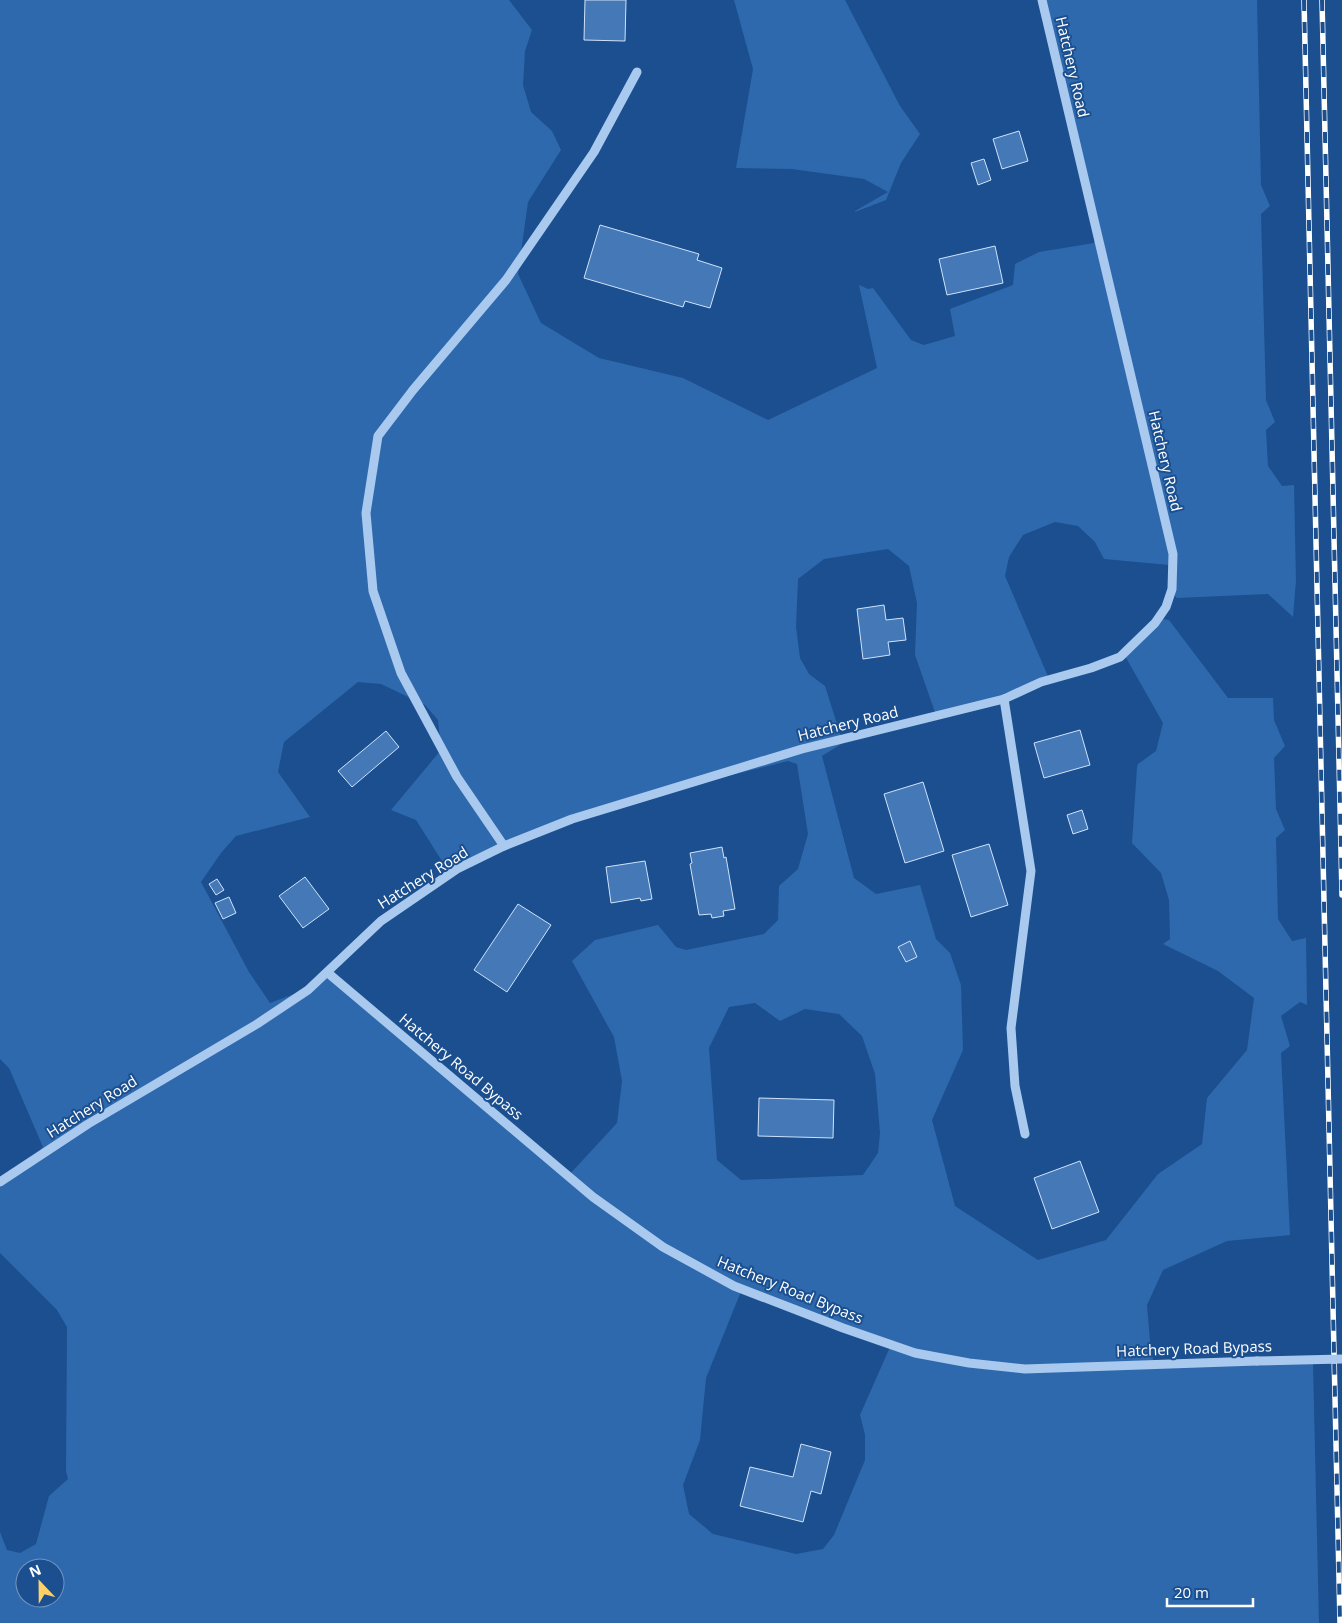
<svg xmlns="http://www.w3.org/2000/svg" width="1342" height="1623" font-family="'Open Sans',sans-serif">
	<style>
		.green { fill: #2e69ad; fill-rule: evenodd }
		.building { fill: #4478b7; stroke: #cfe3fa }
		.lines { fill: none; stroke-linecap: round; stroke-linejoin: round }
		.minor { stroke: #a9c9ee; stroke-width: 9 }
		.rail-casing { stroke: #fff; stroke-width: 5.5 }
		.rail { stroke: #1b4f8f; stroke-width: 4; stroke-dasharray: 11; stroke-linecap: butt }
		.minor-bridge { stroke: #a9c9ee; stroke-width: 9 }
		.labels { text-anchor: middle; stroke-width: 4; stroke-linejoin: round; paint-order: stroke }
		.street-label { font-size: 15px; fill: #fff; stroke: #1b4f8f }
	</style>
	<rect width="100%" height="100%" fill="#1b4f8f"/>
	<!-- green -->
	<g class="green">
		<path d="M0,0H509L532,30L525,51L523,85L531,112L552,131L561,150L528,202L518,274L541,323L599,358L683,378L768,420L877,368L859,285L868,289L873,288L911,340L924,345L955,336L950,309L1013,285L1015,264L1039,252L1094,243L1095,234L1039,0H1257L1261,185L1270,206L1261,214L1266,400L1275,422L1266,430L1268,466L1282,486L1294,485L1296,581L1293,617L1268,594L1177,598L1172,593L1169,565L1104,559L1095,542L1078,526L1055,522L1023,535L1009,557L1005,576L1050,681L937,718L915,655L917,603L909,566L888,549L824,559L798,579L796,627L800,658L809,674L825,686L843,743L822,756L854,878L876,894L920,885L936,939L950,953L961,985L963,1050L932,1120L955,1206L1038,1260L1106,1240L1158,1174L1202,1144L1207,1098L1247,1050L1254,998L1218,971L1163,944L1170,939L1169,900L1161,873L1132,843L1137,767L1138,764L1156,751L1163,723L1125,656L1163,619L1169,620L1228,698H1273L1274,720L1285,746L1274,758L1276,809L1285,830L1276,838L1278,919L1292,941L1306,938L1307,1005L1300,1002L1281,1016L1290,1046L1281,1053L1290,1235L1227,1241L1163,1270L1147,1305L1151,1353L1154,1362L1313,1363L1319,1623H0V1532L7,1550L20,1553L36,1544L49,1496L68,1479L66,1471L67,1327L57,1310L0,1253V1178L35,1155L43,1147L9,1068L0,1059ZM358,682L381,684L425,705L438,720L441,750L391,810L416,820L447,869L480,857L589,810L788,761L797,764L808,834L798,869L779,886L778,920L764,934L686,950L676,947L658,925L595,940L572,961L614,1037L622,1081L617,1123L569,1175L326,972L302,991L270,1003L249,972L201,882L221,853L236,836L310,817L278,772L284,742ZM755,1003L780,1021L805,1009L839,1014L862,1036L875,1074L880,1133L878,1153L863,1175L741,1180L717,1160L709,1048L729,1007ZM742,1289L890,1347L860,1415L865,1435V1460L834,1535L823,1549L796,1554L713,1534L689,1514L683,1485L700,1440L706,1378ZM25,1568H55V1598H25Z"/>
		<path d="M734,0H845L900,106L920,134L901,163L886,200L855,212V211L888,192L864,179L792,169L736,168L753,69Z"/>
	</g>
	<!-- building -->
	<g class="building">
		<path d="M585,0H626L625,41L584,40Z"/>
		<path d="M1019,131L1028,161L1002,169L993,139Z"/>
		<path d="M984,159L991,180L978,185L971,163Z"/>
		<path d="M600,225L699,254L697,260L722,268L710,308L685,301L683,307L584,278Z"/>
		<path d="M995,246L1003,283L947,295L939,259Z"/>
		<path d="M884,605L886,620L903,618L906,640L888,642L890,655L863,659L857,609Z"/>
		<path d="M1080,730L1090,765L1044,778L1034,743Z"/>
		<path d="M386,731L399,747L352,787L338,771Z"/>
		<path d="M923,782L944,851L905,863L884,794Z"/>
		<path d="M1082,810L1088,829L1073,834L1067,815Z"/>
		<path d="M989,844L1008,905L971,917L952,855Z"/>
		<path d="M722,847L724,858L726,857L735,909L723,911L724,916L712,918L711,914L699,915L690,864L692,863L690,853Z"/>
		<path d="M645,861L652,899L641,901L640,898L611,903L606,867Z"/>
		<path d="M305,877L329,909L303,928L279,896Z"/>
		<path d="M217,879L224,890L216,895L209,884Z"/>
		<path d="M229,897L236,913L223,919L215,903Z"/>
		<path d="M518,904L551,925L507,992L474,970Z"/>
		<path d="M910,941L917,957L906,962L898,947Z"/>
		<path d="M759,1098L834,1100L833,1138L758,1136Z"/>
		<path d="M1080,1161L1099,1212L1052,1229L1034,1178Z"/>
		<path d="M801,1444L831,1452L821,1494L811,1491L803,1522L740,1506L750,1467L793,1477Z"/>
	</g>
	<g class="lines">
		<!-- minor -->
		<g class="minor">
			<path d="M1004,699L1031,871L1011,1028L1015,1086L1025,1134"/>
			<path d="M504,846L457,777L401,673L373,591L366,513L378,436L413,390L506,280L594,152L637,72"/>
			<path d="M328,973L593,1197L663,1247L734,1286L843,1328L915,1353L969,1363L1025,1369L1257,1361"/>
			<path d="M0,1182L88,1124L257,1024L308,990L381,921L457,869L504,846L572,819L802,749L1004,699L1041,682L1091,668L1120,657L1155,623L1166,607L1172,589L1173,554L1042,0"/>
		</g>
		<defs>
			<g id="rail">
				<path d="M1304,0L1340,1623"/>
				<path d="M1322,0L1342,895"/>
			</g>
		</defs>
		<!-- rail casing -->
		<use href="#rail" class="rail-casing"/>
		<!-- rail -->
		<use href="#rail" class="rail"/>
		<!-- minor-bridge -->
		<path class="minor-bridge" d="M1257,1361L1342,1359"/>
	</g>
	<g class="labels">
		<!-- street labels -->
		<g class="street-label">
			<text transform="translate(1072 67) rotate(77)" y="5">Hatchery Road</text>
			<text transform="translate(1165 461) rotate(77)" y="5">Hatchery Road</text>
			<text transform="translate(848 724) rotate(-14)" y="5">Hatchery Road</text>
			<text transform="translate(423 878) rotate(-32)" y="5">Hatchery Road</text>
			<text transform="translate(461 1067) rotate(40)" y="5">Hatchery Road Bypass</text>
			<text transform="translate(92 1107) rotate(-32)" y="5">Hatchery Road</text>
			<text transform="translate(790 1290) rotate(22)" y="5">Hatchery Road Bypass</text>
			<text transform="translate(1194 1349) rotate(-2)" y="5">Hatchery Road Bypass</text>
		</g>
	</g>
	<!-- north arrow -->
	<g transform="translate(40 1583) rotate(338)"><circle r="24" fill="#1b4f8f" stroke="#7695bc"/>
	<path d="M0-4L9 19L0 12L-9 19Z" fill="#ffd166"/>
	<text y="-8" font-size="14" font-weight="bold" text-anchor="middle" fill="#ffffff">N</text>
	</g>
	<!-- scale -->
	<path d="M1167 1598v8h86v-8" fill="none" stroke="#ffffff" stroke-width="2.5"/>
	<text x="1174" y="1598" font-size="15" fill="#ffffff" stroke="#1b4f8f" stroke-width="4" paint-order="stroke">20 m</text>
</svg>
